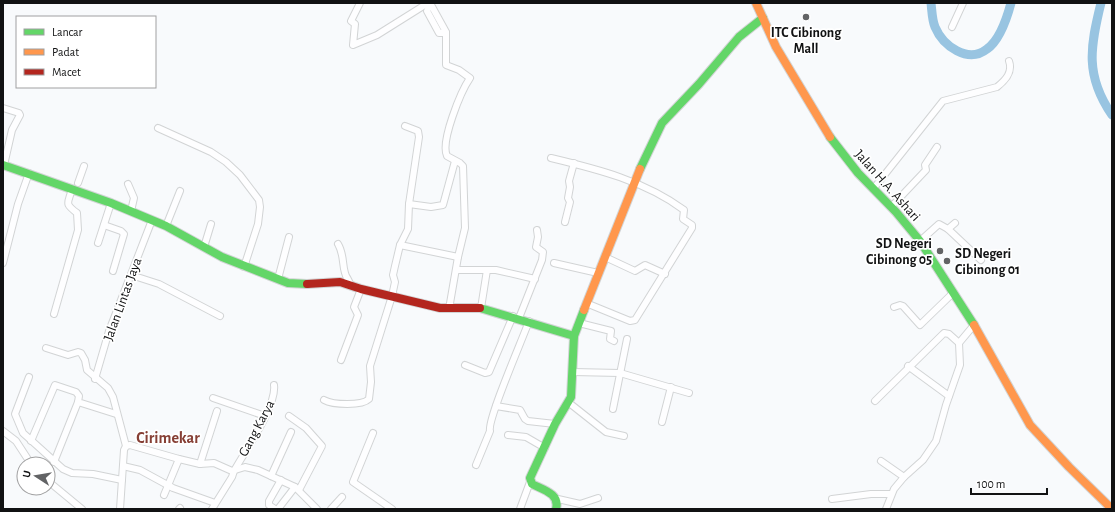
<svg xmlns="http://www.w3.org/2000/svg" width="1115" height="512" font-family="'Alegreya Sans',sans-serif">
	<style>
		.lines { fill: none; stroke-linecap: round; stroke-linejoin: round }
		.river { stroke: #98c4e1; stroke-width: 9 }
		.street-casing { stroke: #d2d4d5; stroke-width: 8 }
		.fast-casing { stroke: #d2d4d5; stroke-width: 10 }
		.slow-casing { stroke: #d2d4d5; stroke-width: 10 }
		.jam-casing { stroke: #d2d4d5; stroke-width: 10 }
		.street { stroke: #fefeff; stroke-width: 6 }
		.fast { stroke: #63d668; stroke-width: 8 }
		.slow { stroke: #ff974d; stroke-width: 8 }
		.jam { stroke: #b3261e; stroke-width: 8 }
		.poi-dot { fill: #626365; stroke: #fff; stroke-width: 1.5 }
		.labels { text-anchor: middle; stroke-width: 3.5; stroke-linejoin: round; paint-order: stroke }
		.poi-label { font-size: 14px; font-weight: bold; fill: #111213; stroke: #fff }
		.street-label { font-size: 14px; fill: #111213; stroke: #fff }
		.quarter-label { font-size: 16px; font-weight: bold; fill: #863f35; stroke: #fff }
	</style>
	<rect width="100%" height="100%" fill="#f8fafc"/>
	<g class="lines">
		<!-- river -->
		<g class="river">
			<path d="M931,3C932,11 932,20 935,27C943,46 968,64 987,49C1000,40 1007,18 1011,3"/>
			<path d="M1101,3C1090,47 1085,76 1112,115"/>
		</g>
		<defs>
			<g id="street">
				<path d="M360,3L351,21L355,24L353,45L377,35L428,3"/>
				<path d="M430,3L446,32V65L459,70L470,78C461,91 440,142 447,156L460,163L463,166L465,228L458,257L449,309"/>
				<path d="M431,3L427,11L439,33H446"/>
				<path d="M952,27L963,3"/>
				<path d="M3,108L19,113L20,115L12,130L4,165"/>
				<path d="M158,128L211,152L226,162L240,175L259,200L260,207L258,224L244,267"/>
				<path d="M551,158C597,169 645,181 684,210L683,219L692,225V228L635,320L630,321L586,303"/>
				<path d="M78,183L84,166"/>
				<path d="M128,184L134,198L131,211"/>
				<path d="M874,188L943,101L997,87C1006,80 1013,72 1009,61"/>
				<path d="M409,204L431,207L443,205L455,161"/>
				<path d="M891,207L926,170L925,165L937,147"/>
				<path d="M565,222L570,202L568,198L570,187L569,181L574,163"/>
				<path d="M104,225L121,231L124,234L113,271"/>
				<path d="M166,226L180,191"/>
				<path d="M948,229L981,260"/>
				<path d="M920,241L939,224L948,229L955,223"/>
				<path d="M98,243L111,203"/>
				<path d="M338,244C344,254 342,263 345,273C346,278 350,280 350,285"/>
				<path d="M400,245L458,257"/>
				<path d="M204,247L211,224"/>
				<path d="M605,257L635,271L645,265L665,274"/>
				<path d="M3,263L18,204L29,173"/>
				<path d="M554,263L598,273"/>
				<path d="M456,270H496L535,279"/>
				<path d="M131,275L159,284L220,316"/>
				<path d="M278,279L289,237"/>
				<path d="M894,307L900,305L903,306L920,325L953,293"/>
				<path d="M481,308L487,270"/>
				<path d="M54,314L78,230L77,213C64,203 68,204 72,189"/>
				<path d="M519,318L542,260L543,252L536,247L538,237L537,230"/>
				<path d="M579,323L611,331L610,339L614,341"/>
				<path d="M46,348L68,355L78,352L81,353L85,360L87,370L108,388L113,397L126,446"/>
				<path d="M341,360L358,315L354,307L361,289"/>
				<path d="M465,365L485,373L489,372L513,316"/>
				<path d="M908,366L949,396"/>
				<path d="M573,372L620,373L689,393"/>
				<path d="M29,377L15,414L23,433L63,469L72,473L93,474L122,480"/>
				<path d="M95,379L109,331L152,220"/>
				<path d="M213,398L265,416"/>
				<path d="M324,400C333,405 362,406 369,399L371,382L370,366L392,296L395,282L393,275L395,266L400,245L408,229L409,204L419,137L418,131L405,126"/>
				<path d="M875,401L942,335L944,333L949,334L959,343"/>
				<path d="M568,402L606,432L624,436"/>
				<path d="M496,406L520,410L525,419L528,421L555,424"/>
				<path d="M613,409L627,339"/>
				<path d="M289,416L306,428L322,446L299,490"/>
				<path d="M662,422L671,387"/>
				<path d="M3,431L16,441L31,464"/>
				<path d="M373,433L353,482L392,509"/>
				<path d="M508,435L526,437L545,448"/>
				<path d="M31,441L55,385L76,392L79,396L78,402L116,414"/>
				<path d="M881,461L904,477"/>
				<path d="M54,462L78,402"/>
				<path d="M200,464L217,411"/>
				<path d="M476,465L490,431C487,420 523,338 529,321"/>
				<path d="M123,466L140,470L173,488L215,503"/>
				<path d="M271,476L291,432"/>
				<path d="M48,481L82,509"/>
				<path d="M164,495L179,459"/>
				<path d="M558,499L580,504L598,498"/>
				<path d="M832,499L871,494H891"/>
				<path d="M120,509L124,450L126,446L130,445L179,459L200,464L214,463L232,471L245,467L258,470L295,487L317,509"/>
				<path d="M179,509L180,508"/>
				<path d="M212,509L232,477L234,471C245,451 277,406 274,385"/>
				<path d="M275,509L269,505V501L281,480"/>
				<path d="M278,509L295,487"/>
				<path d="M331,509L342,497"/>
				<path d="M520,509L530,482"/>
				<path d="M886,509L894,489L904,477L923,460L936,441L946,405L960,365L959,343L974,325"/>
			</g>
			<g id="fast">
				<path d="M830,137L858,173L896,212L920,241L974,325"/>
				<path d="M3,165L111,203L166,226L222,257L288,283L307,284"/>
				<path d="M640,169L662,123L699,84L739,37L763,18"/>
				<path d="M480,308L574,336"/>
				<path d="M556,509C560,494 544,490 532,484L530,478L555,424L571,397L574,336L584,310"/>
			</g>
			<g id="slow">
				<path d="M756,3L776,47L830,137"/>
				<path d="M584,310L640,169"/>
				<path d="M974,325L1030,425L1069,467L1112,509"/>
			</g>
			<path id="jam" d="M307,284L340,282L361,289L440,308H480"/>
		</defs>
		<!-- street casing -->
		<use href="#street" class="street-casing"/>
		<!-- fast casing -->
		<use href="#fast" class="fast-casing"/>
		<!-- slow casing -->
		<use href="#slow" class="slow-casing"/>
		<!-- jam casing -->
		<use href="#jam" class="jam-casing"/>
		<!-- street -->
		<use href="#street" class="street"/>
		<!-- fast -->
		<use href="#fast" class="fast"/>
		<!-- slow -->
		<use href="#slow" class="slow"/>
		<!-- jam -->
		<use href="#jam" class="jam"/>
	</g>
	<!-- markers -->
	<g class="poi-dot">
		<circle cx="806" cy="17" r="4"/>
		<circle cx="940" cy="251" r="4"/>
		<circle cx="947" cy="261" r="4"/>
	</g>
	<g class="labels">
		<!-- poi labels -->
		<g class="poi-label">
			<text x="806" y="37">ITC Cibinong<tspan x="806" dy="16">Mall</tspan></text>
			<text x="932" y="248" text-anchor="end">SD Negeri<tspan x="932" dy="16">Cibinong 05</tspan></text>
			<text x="955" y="258" text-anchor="start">SD Negeri<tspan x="955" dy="16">Cibinong 01</tspan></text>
		</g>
		<!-- street labels -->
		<g class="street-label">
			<text transform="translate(888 185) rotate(48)" y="5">Jalan H.A. Ashari</text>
			<text transform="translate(122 299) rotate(-70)" y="5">Jalan Lintas Jaya</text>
			<text transform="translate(256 428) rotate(-62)" y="5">Gang Karya</text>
		</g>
		<!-- quarter labels -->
		<g class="quarter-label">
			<text x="168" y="443">Cirimekar</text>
		</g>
	</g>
	<!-- border -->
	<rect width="1115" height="512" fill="none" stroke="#111213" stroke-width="8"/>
	<!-- legend -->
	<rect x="16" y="16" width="140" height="72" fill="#ffffff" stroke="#a0a0a1"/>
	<rect x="24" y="29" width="20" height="6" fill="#63d668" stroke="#a0a0a1"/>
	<text x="52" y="36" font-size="12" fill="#111213">Lancar</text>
	<rect x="24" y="49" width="20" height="6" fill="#ff974d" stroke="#a0a0a1"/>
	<text x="52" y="56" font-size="12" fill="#111213">Padat</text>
	<rect x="24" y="69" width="20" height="6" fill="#b3261e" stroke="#a0a0a1"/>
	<text x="52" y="76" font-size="12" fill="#111213">Macet</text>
	<!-- north arrow -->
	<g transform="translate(36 476) rotate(282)"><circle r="19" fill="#ffffff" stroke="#a0a0a1"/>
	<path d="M0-3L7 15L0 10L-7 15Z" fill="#626365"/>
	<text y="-6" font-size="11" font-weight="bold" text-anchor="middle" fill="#111213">U</text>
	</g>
	<!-- scale -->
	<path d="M971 488v6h76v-6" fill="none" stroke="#111213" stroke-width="2"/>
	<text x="977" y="488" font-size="12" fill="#111213" stroke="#ffffff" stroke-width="3" paint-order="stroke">100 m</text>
</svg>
